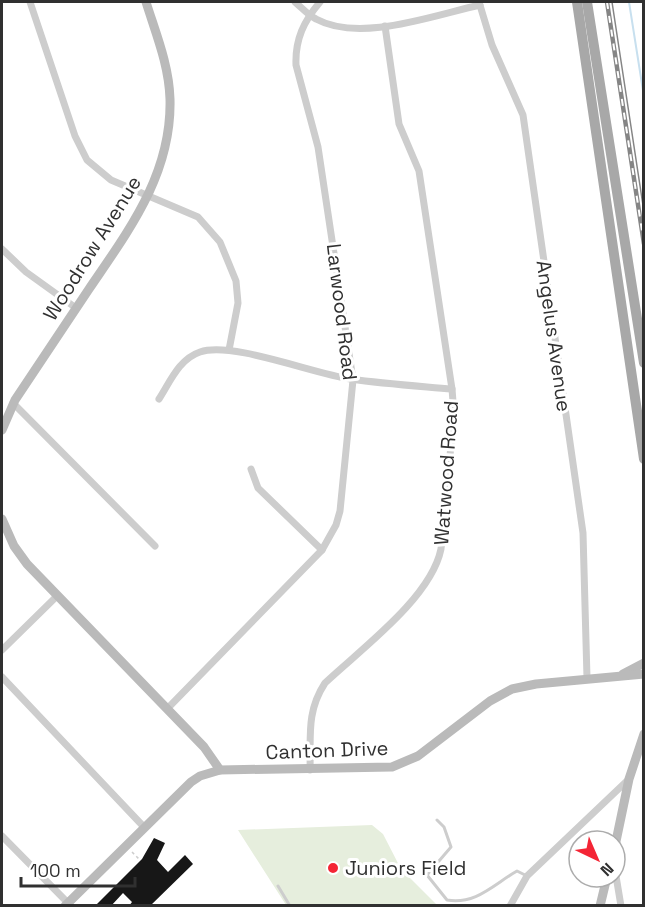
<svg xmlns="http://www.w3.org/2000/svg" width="645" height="907" font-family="'Space Grotesk',sans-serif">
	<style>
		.green { fill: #e6eedd }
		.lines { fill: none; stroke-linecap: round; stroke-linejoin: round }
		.stream { stroke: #c8e0ef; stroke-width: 2 }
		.building { fill: #171717 }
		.path { stroke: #cdcdcd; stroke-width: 1.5; stroke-dasharray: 3 3; stroke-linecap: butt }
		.lane { stroke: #cdcdcd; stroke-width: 3 }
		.street { stroke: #cdcdcd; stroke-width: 7 }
		.secondary { stroke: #bababa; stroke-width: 9 }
		.primary { stroke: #a8a8a8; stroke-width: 10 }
		.tram { stroke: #858585; stroke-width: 1.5 }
		.rail-casing { stroke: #858585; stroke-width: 4.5 }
		.rail { stroke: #fff; stroke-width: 2; stroke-dasharray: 7; stroke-linecap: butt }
		.poi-dot { fill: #f42535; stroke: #fff; stroke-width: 2 }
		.labels { text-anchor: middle; stroke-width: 6; stroke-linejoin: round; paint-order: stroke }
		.street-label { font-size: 20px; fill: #303030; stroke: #fff }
		.poi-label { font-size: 20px; fill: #303030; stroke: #fff; text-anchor: start }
	</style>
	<rect width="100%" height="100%" fill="#fff"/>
	<!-- green -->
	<path class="green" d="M372,825L383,834L401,869L437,905H286L238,830Z"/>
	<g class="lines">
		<!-- stream -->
		<path class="stream" d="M629,2L644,97"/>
	</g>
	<!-- building -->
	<path class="building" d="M154,838L165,843L157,860L168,872L185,855L193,864L150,906H129L132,902L123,893L111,906H95L142,859Z"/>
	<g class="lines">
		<!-- path -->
		<path class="path" d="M132,852L140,860"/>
		<!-- lane -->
		<g class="lane">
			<path d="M437,820L444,827L451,847L427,875L447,900C476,905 494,884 517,871L525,875"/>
			<path d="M278,886L290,906"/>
		</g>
		<!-- street -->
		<g class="street">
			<path d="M30,2L75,136L87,160L111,180L198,217L220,242L236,281L238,303L229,350"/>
			<path d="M295,2C302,8 308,15 316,19C360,43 434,15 480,5"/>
			<path d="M479,2L492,45L523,115L583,533L587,678"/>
			<path d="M2,249L26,272L76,308"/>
			<path d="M159,399C170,382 179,359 200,352C232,341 314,374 351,379C384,384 418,386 452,389"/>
			<path d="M13,403L155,546"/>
			<path d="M251,469L258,488L322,550"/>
			<path d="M2,650L57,596"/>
			<path d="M2,677L143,826"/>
			<path d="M167,709L322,550L336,525L340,511L353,380L318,147L296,65C295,39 304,21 320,2"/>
			<path d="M310,770C311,737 306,712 325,683C361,649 431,598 441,549L454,414L452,389L419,171L399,124L385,26"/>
			<path d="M2,836L68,903"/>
			<path d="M615,870L621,906"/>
			<path d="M510,906L527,876L629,779"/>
		</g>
		<!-- secondary -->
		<g class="secondary">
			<path d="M2,430L15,400C40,363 64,326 89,289C129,230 172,174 170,99C169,65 156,34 146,2"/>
			<path d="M2,519L14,546L27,564L204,747L220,770"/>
			<path d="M623,674L644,663"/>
			<path d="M615,846L629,779L644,734"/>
			<path d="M65,906L191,782L200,776L220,770L392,767L418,756L490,701L512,689L536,684L644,674"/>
			<path d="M600,906L607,877"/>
		</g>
		<!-- primary -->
		<g class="primary">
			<path d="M577,2L644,459"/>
			<path d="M587,2L644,363"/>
		</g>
		<!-- tram -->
		<path class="tram" d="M612,2L644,212"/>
		<defs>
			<path id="rail" d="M607,2L644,244"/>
		</defs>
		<!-- rail casing -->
		<use href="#rail" class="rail-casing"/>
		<!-- rail -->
		<use href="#rail" class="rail"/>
	</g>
	<!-- markers -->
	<circle class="poi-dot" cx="333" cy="868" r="6"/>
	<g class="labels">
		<!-- street labels -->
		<g class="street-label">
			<text transform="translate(92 248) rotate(-58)" y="7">Woodrow Avenue</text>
			<text transform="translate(342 312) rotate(83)" y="7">Larwood Road</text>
			<text transform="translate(554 336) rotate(82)" y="7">Angelus Avenue</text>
			<text transform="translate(446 473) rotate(-86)" y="7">Watwood Road</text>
			<text transform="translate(327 750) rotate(-2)" y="7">Canton Drive</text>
		</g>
		<!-- poi labels -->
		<g class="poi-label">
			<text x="345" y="875">Juniors Field</text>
		</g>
	</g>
	<!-- border -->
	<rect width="645" height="907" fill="none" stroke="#303030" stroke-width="6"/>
	<!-- north arrow -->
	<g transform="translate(597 859) rotate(136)"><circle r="28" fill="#ffffff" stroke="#acacac" stroke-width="1.5"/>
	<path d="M0-4.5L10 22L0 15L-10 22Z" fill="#f42535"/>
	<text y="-9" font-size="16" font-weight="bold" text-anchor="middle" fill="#303030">N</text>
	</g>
	<!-- scale -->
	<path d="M21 877v9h114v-9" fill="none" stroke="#303030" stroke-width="3"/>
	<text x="30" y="877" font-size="18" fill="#303030" stroke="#ffffff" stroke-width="4.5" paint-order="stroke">100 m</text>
</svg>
